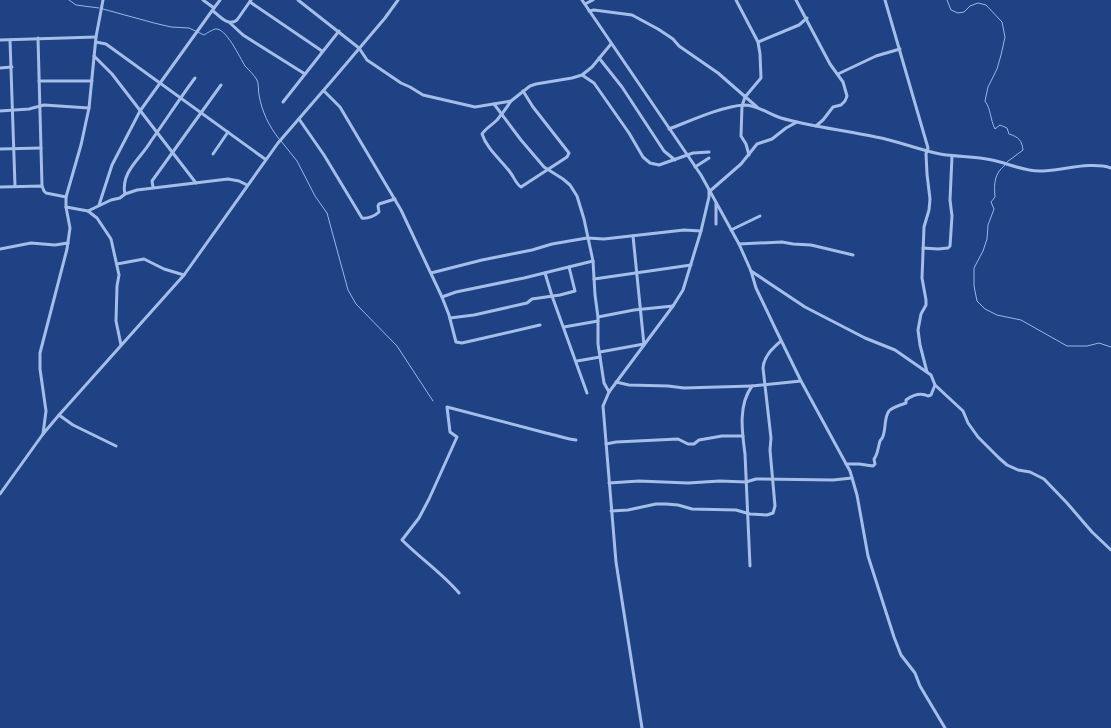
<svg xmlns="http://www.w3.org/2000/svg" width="1111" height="728" font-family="'Public Sans',sans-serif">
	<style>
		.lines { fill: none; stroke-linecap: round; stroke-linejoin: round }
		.stream { stroke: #97b8eb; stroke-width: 1 }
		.minor { stroke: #a4bee9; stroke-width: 3 }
	</style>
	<rect width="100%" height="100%" fill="#1e4283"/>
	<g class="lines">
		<!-- stream -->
		<g class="stream">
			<path d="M69,0L76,5L99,8"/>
			<path d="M947,0L951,10L958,13L964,12L970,6L978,3L986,5L1002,22L1005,37L1001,55L997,69L988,87L985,101C991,109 990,119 995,129L1000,125L1007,128L1009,134C1019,137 1022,141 1023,150L1007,162"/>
			<path d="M103,9L154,23L171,27L189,28L204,35C207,33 212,30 215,29C226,27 240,58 245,66C249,70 254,75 257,80C259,84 258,90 259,95C262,112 269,126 279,139"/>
			<path d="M281,141L297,161L315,196L327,213L348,290L356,304L397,346L433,401"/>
			<path d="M1005,165C994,174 994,183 995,197L991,202L994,209L988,225L987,239L983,251L974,268V286L977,301L985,309L997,315L1021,320L1067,346H1087L1099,343L1111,347"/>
		</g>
		<!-- minor -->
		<g class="minor">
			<path d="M203,0L214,8L220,0"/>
			<path d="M298,0L359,48L367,60L401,83L410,87L423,95L475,107L511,101L530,86L536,84L572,78L582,75L592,67L611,44"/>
			<path d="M582,0L701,175L739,244L751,271L756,288L776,330L801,381L850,471L857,495L868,556L894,637L901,655L915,673L920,686L945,728"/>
			<path d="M736,0L758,42L760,54L761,78L745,97L742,106L741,136L746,144L749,155"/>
			<path d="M796,0L830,64L843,82L847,96L845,101L841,105L833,107L823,120L816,126"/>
			<path d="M885,0L928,148L926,154L927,174L930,199L929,210L924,227L922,278L926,300V305L921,314L918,330L920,345L927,372"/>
			<path d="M250,2L322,51"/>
			<path d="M585,4L593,0"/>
			<path d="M213,11C220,16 228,27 237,20L251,0"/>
			<path d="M589,11L594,10L632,15L658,29L673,39L679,46L718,73L757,107"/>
			<path d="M230,23L243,35L305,74"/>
			<path d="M38,38L42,186"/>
			<path d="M0,40L96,37"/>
			<path d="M10,40L15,186"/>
			<path d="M96,42L106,44L265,159"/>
			<path d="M758,42L799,25L807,18"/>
			<path d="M94,56L112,74L196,183"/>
			<path d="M599,58L622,87L664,151L675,160"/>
			<path d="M0,68L12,67"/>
			<path d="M838,74L876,56L900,49"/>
			<path d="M582,75L594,83L629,133L643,157L650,163L659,165L693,153L709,152"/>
			<path d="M39,81H92"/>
			<path d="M324,91L340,107L401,210L442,297L449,315L456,342L462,343L484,338L540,325"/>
			<path d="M511,101C507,107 502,114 497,120C492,125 486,128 482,134C487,149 501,160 510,172C514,177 516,184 521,187L567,157L569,153L533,107L523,91"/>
			<path d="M283,102L339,31"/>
			<path d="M494,104L521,140L544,167L563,179L570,185L577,196L584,219L593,261L595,295L598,317V344L604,383L609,392"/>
			<path d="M0,111L29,109L44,105L89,108"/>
			<path d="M299,119L324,155L362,218C367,219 375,216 379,212L378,206L379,204L395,199"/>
			<path d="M669,129C690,121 723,106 744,105C758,105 768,114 781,118C812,127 844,130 876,137C898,141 919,150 940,154C957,157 975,156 992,160C1007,163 1023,171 1039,171C1060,171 1091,161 1111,168"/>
			<path d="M0,149L41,148"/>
			<path d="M213,154L228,132"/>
			<path d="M695,167L709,158"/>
			<path d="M0,187L42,186L44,191L46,193L66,197"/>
			<path d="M153,187L152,181L221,85"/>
			<path d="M710,191L741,164L757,144L772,139L786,128L797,122"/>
			<path d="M125,194C123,188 125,179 128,173C135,160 144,153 151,141C166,120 180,98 195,78"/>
			<path d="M99,205L112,165L140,111L214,8"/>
			<path d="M66,207L88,211L111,200L120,198L125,194L137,190L228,179L239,181L247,185"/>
			<path d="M88,211L97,218L111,239L119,275L117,286L116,321L121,345"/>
			<path d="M716,224V203"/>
			<path d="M731,230L760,216"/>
			<path d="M633,236L644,345"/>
			<path d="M739,244L782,242L793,244L811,245L853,255"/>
			<path d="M923,248L938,249L948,248L950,246L952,216L950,200L952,156"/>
			<path d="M0,249L31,243L55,245L68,243"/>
			<path d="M117,264L144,259L164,269L184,275"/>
			<path d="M751,271L805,307L865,338L895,350L931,375L935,385L963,411L968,423L978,437L999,458L1007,465L1018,470L1030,472L1044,479L1067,503L1092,532L1111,550"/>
			<path d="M431,273L482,260L532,250L552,244L587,238L604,239L684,230L701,231"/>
			<path d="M545,273L552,296L587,393"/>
			<path d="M594,279L691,265"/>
			<path d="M442,297L456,292L524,278L593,261"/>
			<path d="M598,317L634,310L673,306"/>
			<path d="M450,318L474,315L527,303L532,299L560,295L575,291L569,267"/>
			<path d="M564,327L598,321"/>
			<path d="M600,352L644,344"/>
			<path d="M577,361L600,357"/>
			<path d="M616,382L629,385L668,386L684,388L752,386"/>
			<path d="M59,415L73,425L116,446"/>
			<path d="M43,434L46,411L40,369V353L67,249L70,228L66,207V197L81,145L89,108L96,37L103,0"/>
			<path d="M606,444L616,442L678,439L688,444H694L699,440L722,436H743"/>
			<path d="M846,464H859L873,466L875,464L874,459C878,454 878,447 880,441C881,439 883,438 883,436C886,429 884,417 889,411C891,408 903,404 906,403V400C913,395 920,392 928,396L931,395L935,385"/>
			<path d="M609,483L639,481L688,483L720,481L746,482L756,479L833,480L852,478"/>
			<path d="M0,494L43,434L59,415L184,275L278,143L335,77L385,18L398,0"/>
			<path d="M611,511L628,510L656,504H666L678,505L692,509L736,510L750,514L767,515L773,513L775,506L770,450L771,438L763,368C764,356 772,349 781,341"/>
			<path d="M750,566L745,454C742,432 738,405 752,386L801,381"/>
			<path d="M459,593C442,573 421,559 402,540L419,518L429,499L457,437L450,432L447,407L546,433C556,435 566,439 576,440"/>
			<path d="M642,728L616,562L603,406L609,392L673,306L683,290L701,231L709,197V190"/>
		</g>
	</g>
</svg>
